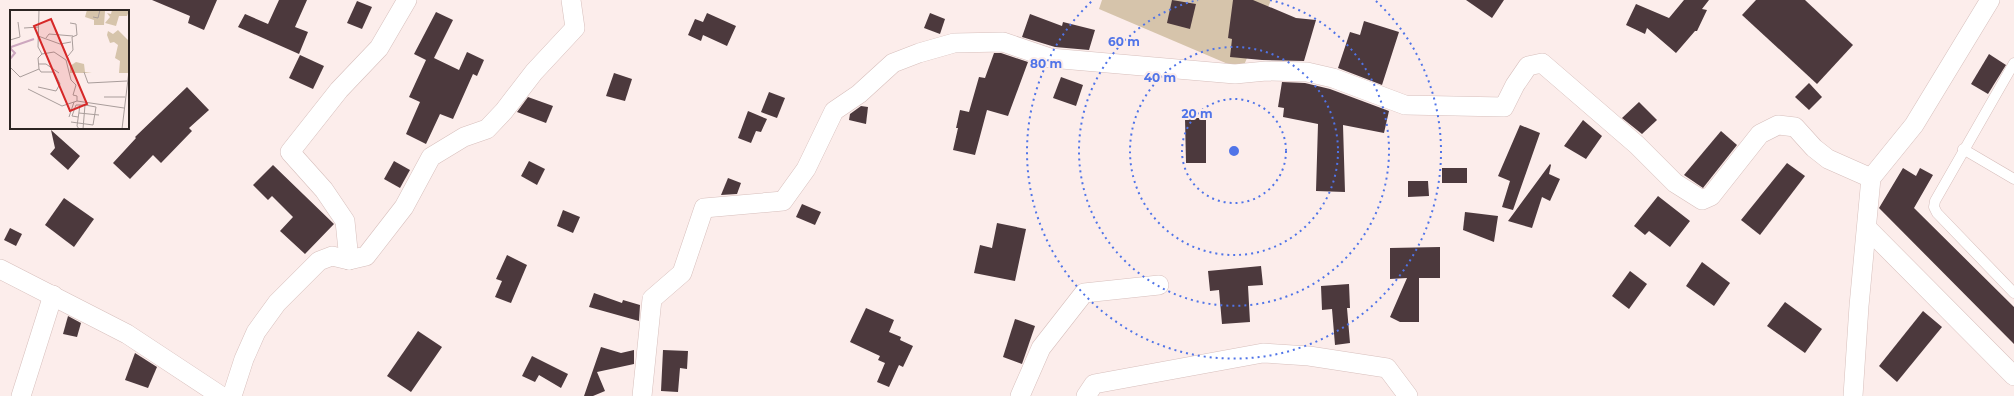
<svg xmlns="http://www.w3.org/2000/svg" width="2014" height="396" font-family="Montserrat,sans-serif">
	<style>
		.green { fill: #d6c4ab }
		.building { fill: #4c393d }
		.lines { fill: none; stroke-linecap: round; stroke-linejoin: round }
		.service-casing { stroke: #d7bfbc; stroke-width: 11 }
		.minor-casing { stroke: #d7bfbc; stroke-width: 20 }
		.service { stroke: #fff; stroke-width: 10 }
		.minor { stroke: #fff; stroke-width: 19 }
		.ring { fill: none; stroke: #5074e8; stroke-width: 2; stroke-dasharray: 2 4 }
		.inset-river { fill: none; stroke: #cda7bf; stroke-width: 2 }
		.inset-road { fill: none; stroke: #a99d9b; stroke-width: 1 }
		.view { fill: #d62828; fill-opacity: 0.15; stroke: #d62828; stroke-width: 2 }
		.inset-edge { fill: none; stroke: #2c2422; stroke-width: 2 }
		.centre { fill: #5074e8; stroke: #fcedeb; stroke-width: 2 }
		.ring-label { font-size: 12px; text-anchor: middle; font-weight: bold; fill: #5074e8; stroke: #fcedeb; stroke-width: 4; stroke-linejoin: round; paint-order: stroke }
	</style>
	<rect width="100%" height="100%" fill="#fcedeb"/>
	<!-- green -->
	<path class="green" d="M1102,0H1271L1242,70L1099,9Z"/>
	<!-- building -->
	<g class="building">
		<path d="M152,0H217L204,30L188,23L190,16Z"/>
		<path d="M279,0H307L295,27L308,32L299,54L238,27L245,14L268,24Z"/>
		<path d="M1172,0L1196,4L1190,29L1167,23Z"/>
		<path d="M1233,0H1253L1296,18L1316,20L1304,61L1262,60L1230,57L1232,39L1228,38Z"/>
		<path d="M1466,0H1504L1492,18Z"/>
		<path d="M1684,0H1709L1702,9L1707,10L1697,31H1695L1676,53L1647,28L1645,34L1626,25L1636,4L1669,18Z"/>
		<path d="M1756,0H1805L1853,45L1817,84L1742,15Z"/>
		<path d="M357,1L372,7L362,29L347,23Z"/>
		<path d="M436,12L453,20L434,58L459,70L467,52L484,60L477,76L473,74L453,119L440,114L426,144L406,134L420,102L409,97L426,60L414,54Z"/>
		<path d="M707,13L736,26L727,46L703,35L701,41L688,35L695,19L703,22Z"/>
		<path d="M930,13L945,19L940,34L924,28Z"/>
		<path d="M1030,14L1062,26L1063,22L1095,30L1089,50L1055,47L1022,37Z"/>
		<path d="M1364,21L1399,32L1382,85L1338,68L1350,32L1360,35Z"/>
		<path d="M994,53H1001L1028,62L1008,116L987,110L975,155L953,150L958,128H956L960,110L969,112L979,77L985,78Z"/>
		<path d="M1989,54L2006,65L1988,94L1971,84Z"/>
		<path d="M300,55L324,66L313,89L289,78Z"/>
		<path d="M614,73L632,79L625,101L606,96Z"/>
		<path d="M1061,77L1083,85L1076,106L1053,98Z"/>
		<path d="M1282,82L1305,83L1330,89L1389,111L1384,133L1343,125L1345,192L1316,191L1318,124L1283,117L1284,108L1278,107Z"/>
		<path d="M1809,83L1822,97L1809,110L1795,97Z"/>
		<path d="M187,87L209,110L189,128L192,131L161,163L153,155L130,179L113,163L136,138L135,137Z"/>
		<path d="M769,92L785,98L777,118L761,112Z"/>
		<path d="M528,97L553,106L546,123L517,112Z"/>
		<path d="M1639,102L1657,120L1642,134L1622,118Z"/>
		<path d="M861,106L868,107L866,124L849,120L850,114Z"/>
		<path d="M748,111L767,119L761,132L756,131L751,143L738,138Z"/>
		<path d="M1185,118H1206V163H1186Z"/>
		<path d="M1583,120L1602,136L1586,159L1564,146Z"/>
		<path d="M1520,125L1540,133L1513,210L1502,207L1510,181L1498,176Z"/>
		<path d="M51,130L80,156L68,170L50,154L55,148Z"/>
		<path d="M1721,131L1737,145L1703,188L1684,175Z"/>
		<path d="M394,161L410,170L400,188L384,179Z"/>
		<path d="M529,161L545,169L537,185L521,176Z"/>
		<path d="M1787,163L1805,176L1760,235L1741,220Z"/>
		<path d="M1550,164L1551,165L1549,174L1560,179L1550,201L1542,197L1532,228L1508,221Z"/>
		<path d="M273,165L334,224L305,254L280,231L293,217L272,196L268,200L253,185Z"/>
		<rect x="1442" y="168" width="25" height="15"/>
		<path d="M1903,168L1916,176L1920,168L1933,175L1914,208L2014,307V344L1879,208Z"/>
		<path d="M728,178L741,183L737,194L721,195Z"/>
		<path d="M1408,181H1428L1429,196L1408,197Z"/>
		<path d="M1658,196L1690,221L1670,247L1649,231L1645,235L1634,226Z"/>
		<path d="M64,198L94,219L74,247L45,225Z"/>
		<path d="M802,204L821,212L815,225L796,217Z"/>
		<path d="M563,210L580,217L573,233L557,226Z"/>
		<path d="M1465,212L1498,216L1494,242L1463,230Z"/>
		<path d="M997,223L1026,229L1015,281L974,273L980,245L992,248Z"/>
		<path d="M10,228L22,234L16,246L4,240Z"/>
		<path d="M1440,247V278H1419V322H1400L1390,317L1407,278L1390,279V248Z"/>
		<path d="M507,255L527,265L511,303L495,297L502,281L496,279Z"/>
		<path d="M1702,262L1730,283L1714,306L1686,286Z"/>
		<path d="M1261,266L1263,285L1248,286L1250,322L1222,324L1219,290L1210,291L1208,271Z"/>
		<path d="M1630,271L1647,284L1629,309L1612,296Z"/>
		<path d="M1349,284L1350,308H1347L1350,343L1335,345L1332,309L1322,310L1321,286Z"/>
		<path d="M594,293L622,303L623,300L640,305L639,321L589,307Z"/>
		<path d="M1785,302L1822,329L1805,353L1767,326Z"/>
		<path d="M866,308L894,320L889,332L901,337L900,340L913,346L903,367L899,365L889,387L877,382L885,363L878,360L880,356L850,342Z"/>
		<path d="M1923,311L1942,327L1897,382L1879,366Z"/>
		<path d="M68,316L81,323L77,337L63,334Z"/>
		<path d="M1015,319L1035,326L1022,364L1003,357Z"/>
		<path d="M418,331L442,347L411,392L387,376Z"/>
		<path d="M601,347L621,353L634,350V364L597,372L605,391L593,396H584Z"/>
		<path d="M663,350L688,351L687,369L680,368L678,392L661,391Z"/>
		<path d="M135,353L157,367L148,388L125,380Z"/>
		<path d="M532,356L568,374L561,388L539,375L535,382L522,376Z"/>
	</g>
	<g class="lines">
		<defs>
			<g id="service">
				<path d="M2014,63L1935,201L1934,207L1937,213L2014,293"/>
				<path d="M1963,149L2014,179"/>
			</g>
			<g id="minor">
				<path d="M1867,228L2014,376"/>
				<path d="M349,260L345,221L324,190L290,152L339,90L379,48L407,0"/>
				<path d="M0,269L127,334L221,396"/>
				<path d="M21,396L53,295"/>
				<path d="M232,396L244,359L256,332L277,303L319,261L332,256L349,260L366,256L404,207L431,157L464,137L487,129L504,111L534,72L575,28L571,0"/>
				<path d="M642,396L652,299L682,273L704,208L783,201L806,169L834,111L859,94L893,63L919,53L954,43L1003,42L1050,58L1235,74L1266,71L1307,72L1333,78L1405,105L1504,107L1515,85L1528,66L1542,63L1637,145L1675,183L1702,200L1711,196L1760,134L1778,125L1795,127L1814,148L1828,159L1871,178"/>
				<path d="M1020,396L1041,348L1084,293L1159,285"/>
				<path d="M1086,396L1094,384L1263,353L1309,356L1387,368L1408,396"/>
				<path d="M1853,396L1859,306L1871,178L1914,125L1990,0"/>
			</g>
		</defs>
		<!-- service casing -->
		<use href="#service" class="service-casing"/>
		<!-- minor casing -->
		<use href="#minor" class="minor-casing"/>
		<!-- service -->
		<use href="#service" class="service"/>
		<!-- minor -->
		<use href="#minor" class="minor"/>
	</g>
	<!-- distance rings -->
	<g class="ring">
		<circle cx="1234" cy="151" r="52"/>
		<circle cx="1234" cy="151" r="104"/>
		<path d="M1270 0A155 155 0 1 1 1198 0"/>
		<path d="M1376 1A207 207 0 1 1 1092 1"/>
	</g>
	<!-- overview -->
	<g transform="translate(10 10)">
		<rect width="119" height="119" fill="#fcedeb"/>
		<path d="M77,0L95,1L94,15H84V10L75,7ZM102,0H119V1L117,6H109L106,16L95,13L100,7L97,3L101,4ZM108,20L119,31V63H109L110,51L105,48L108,35L104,32L100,33L97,25L98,21L103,24ZM66,52L74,54L75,62L82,63H60V56Z" fill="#d6c4ab"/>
		<path class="inset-river" d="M0,49L5,43L1,39V37L24,29"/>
		<path class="inset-road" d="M29,0L28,37L32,44L44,42L56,50L61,70L66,75L63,85L67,86V91M83,7L88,8L90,0M14,18L29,17M28,26L50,34L61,32M36,28L39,24L63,26M0,30L10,27L8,12M58,46L63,40L62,27L67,25L66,14L60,13M29,54H36L49,63M0,57L10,67L29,59L31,62H44L50,74L46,81L28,77M29,59L28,48L32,44M74,62L78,73L117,71M18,79L52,96L67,91L114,98M94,87H115M69,103L89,105M59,107L64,92M68,107L62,106L66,95H75L73,119M61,112L83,115L86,97L75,95M69,119L67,116L70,95M112,119L119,61"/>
		<path class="view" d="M41,9L77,94L60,101L24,16Z"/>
		<rect width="119" height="119" class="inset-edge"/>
	</g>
	<circle cx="1234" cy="151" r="6" class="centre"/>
	<g class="ring-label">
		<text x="1124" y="46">60 m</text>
		<text x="1046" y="68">80 m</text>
		<text x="1160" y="82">40 m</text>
		<text x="1197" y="118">20 m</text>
	</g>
</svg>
